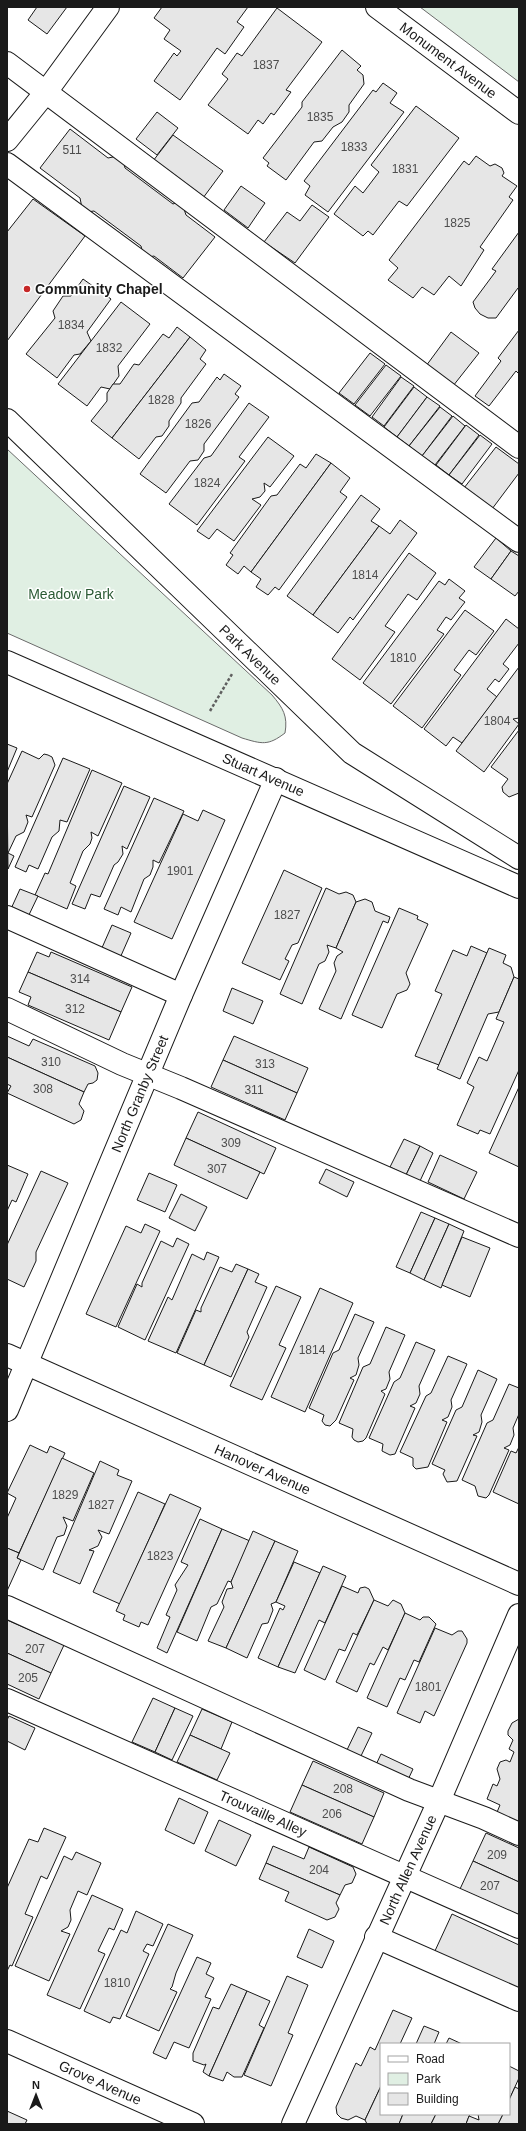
<svg xmlns="http://www.w3.org/2000/svg" width="526" height="2131" font-family="Arial,sans-serif">
	<style>
		.green { fill: #e0efe3; stroke: #6a6a6a }
		.building { fill: #e6e6e6; stroke: #1a1a1a }
		.lines { fill: none; stroke-linecap: round; stroke-linejoin: round }
		.minor-casing { stroke: #1a1a1a; stroke-width: 24 }
		.major-casing { stroke: #1a1a1a; stroke-width: 24 }
		.path { stroke: #5f5f5f; stroke-width: 2.5; stroke-dasharray: 3 2; stroke-linecap: butt }
		.minor { stroke: #fff; stroke-width: 22 }
		.major { stroke: #fff; stroke-width: 22 }
		.poi-dot { fill: #c62828; stroke: #fff; stroke-width: 1.5 }
		.labels { text-anchor: middle; stroke-width: 3; stroke-linejoin: round; paint-order: stroke }
		.number-label { font-size: 12px; fill: #4d4d4d }
		.street-label { font-size: 14px; fill: #1a1a1a; stroke: #fff }
		.poi-label { font-size: 14px; font-weight: bold; fill: #1a1a1a; stroke: #fff; text-anchor: start }
		.park-label { font-size: 14px; fill: #2b5a34; stroke: #fff }
	</style>
	<rect width="100%" height="100%" fill="#fff"/>
	<!-- green -->
	<g class="green">
		<path d="M420,7H519V82Z"/>
		<path d="M7,449L272,695C283,708 288,716 285,733C268,746 262,744 242,738L7,633Z"/>
	</g>
	<!-- building -->
	<g class="building">
		<path d="M37,7H67L47,34L28,20Z"/>
		<path d="M162,7H248L237,22L244,27L225,54L217,48L180,100L154,81L174,53L177,56L181,51L164,39L170,30L154,18Z"/>
		<path d="M277,8L322,42L286,90L291,92L274,115L271,113L263,124L258,120L248,134L208,105L228,79L222,74L237,53L242,56Z"/>
		<path d="M342,50L361,66L357,70L363,75L364,84L349,105V112L342,122L333,127L322,141L314,142L286,180L267,166L269,163L263,158L302,107V102Z"/>
		<path d="M383,83L397,93L390,103L404,112L328,212L305,195L310,186L304,181L373,90L376,92Z"/>
		<path d="M416,106L459,138L407,206L399,201L373,235L368,231L363,236L334,214L355,186L363,193L379,172L371,165Z"/>
		<path d="M157,112L178,128L157,155L136,139Z"/>
		<path d="M70,129L108,158L118,156L123,160L125,168L173,204L178,202L183,206L186,215L215,237L183,278L154,256L149,257L142,250L141,246L94,211L87,212L82,208L80,198L40,168Z"/>
		<path d="M173,135L223,171L203,198L153,161Z"/>
		<path d="M476,156L490,166L495,164L502,168L504,173L502,176L517,186L509,197L513,200L480,247L484,250L461,286L449,276L434,295L422,287L413,298L388,280L398,268L389,260L464,161L469,165Z"/>
		<path d="M241,186L265,203L248,228L224,210Z"/>
		<path d="M33,199L85,236L7,341V232Z"/>
		<path d="M312,205L329,217L295,263L264,242L287,212L300,221Z"/>
		<path d="M519,232V289L518,288L496,318H488L480,314L475,308L473,302L496,271L492,269Z"/>
		<path d="M83,279L111,299L87,332L91,341L80,354L74,355L57,378L26,354L55,318L53,311L63,296H71Z"/>
		<path d="M121,302L150,324L118,366L119,376L110,389L101,387L87,406L58,384Z"/>
		<path d="M177,327L190,337L112,438L91,421L107,401V393L113,384H120L134,364L139,365L163,334L169,338Z"/>
		<path d="M519,330V374L516,371L489,406L475,396L501,361L498,358Z"/>
		<path d="M451,332L479,353L453,386L426,366Z"/>
		<path d="M190,337L206,350L200,359L206,364L181,398V403L169,421V426L162,436L156,437L139,459L112,438Z"/>
		<path d="M370,353L385,364L354,404L339,393Z"/>
		<path d="M386,365L401,376L370,416L355,405Z"/>
		<path d="M224,374L241,386L235,394L239,397L204,444V451L198,460L190,461L166,493L140,474L192,403L199,402L217,377L220,380Z"/>
		<path d="M401,377L414,386L384,426L372,417Z"/>
		<path d="M414,387L427,397L397,437L384,427Z"/>
		<path d="M427,397L440,406L409,446L397,437Z"/>
		<path d="M249,403L269,417L239,457L245,461L197,525L169,504L204,458L211,456Z"/>
		<path d="M440,407L452,416L422,456L409,446Z"/>
		<path d="M453,416L465,426L435,465L422,456Z"/>
		<path d="M466,425L479,435L449,475L436,465Z"/>
		<path d="M480,435L492,444L462,484L449,475Z"/>
		<path d="M268,437L294,456L270,487L264,483L265,491L260,497L252,499L261,505L234,541L217,529L209,539L197,531Z"/>
		<path d="M496,447L519,464V473L492,509L464,488Z"/>
		<path d="M316,454L331,463L251,572L244,566L238,574L226,565L233,555L230,553L271,496L277,495L300,464L306,468Z"/>
		<path d="M331,463L350,478L340,492L347,497L279,590L275,587L268,595L256,587L261,579L251,572Z"/>
		<path d="M361,495L380,509L371,521L379,526L313,615L287,596Z"/>
		<path d="M400,520L417,533L353,620L350,617L338,633L313,615L379,526L390,534Z"/>
		<path d="M496,538L511,551L491,579L474,567Z"/>
		<path d="M511,551L519,556V591L515,596L491,579Z"/>
		<path d="M409,553L436,573L417,600L408,594L385,626L395,632L360,680L332,659Z"/>
		<path d="M449,579L465,591L459,598L465,602L451,620L446,617L437,630L444,634L391,704L363,683L439,581L445,585Z"/>
		<path d="M465,610L494,631L476,655L469,650L454,670L461,675L422,728L393,706Z"/>
		<path d="M506,619L519,629V643L503,664L509,669L499,682L495,679L487,689L497,697L462,743L453,737L446,746L424,729Z"/>
		<path d="M519,667V718L513,719L519,724L484,772L456,751Z"/>
		<path d="M519,730V793L509,797L503,792L502,787L508,779L491,767Z"/>
		<path d="M7,744L17,748L7,772Z"/>
		<path d="M22,751L39,759L44,754L48,755L52,757L55,765L32,817L26,815L28,822L24,832L16,836L8,853L14,856L8,869L7,784Z"/>
		<path d="M63,758L90,769L67,822L60,820L59,831L52,837L38,869L29,865L26,872L15,867Z"/>
		<path d="M92,770L122,783L98,836L91,832L92,838L90,844L83,851L70,883L76,886L67,909L35,895L45,873L48,874Z"/>
		<path d="M124,786L150,797L127,849L122,846L123,854L118,862L114,865L100,897L91,894L85,909L72,904Z"/>
		<path d="M154,798L184,811L159,863L153,860V867L150,875L144,879L131,912L121,907L118,915L104,909Z"/>
		<path d="M203,810L225,820L172,939L134,922L183,814L198,821Z"/>
		<path d="M284,870L322,888L298,943L292,945L285,959L289,961L280,980L242,963Z"/>
		<path d="M326,888L339,894L346,892L353,895L356,902L336,948L327,945L329,952L325,961L319,964L302,1004L280,994Z"/>
		<path d="M20,889L38,896L27,919L10,911Z"/>
		<path d="M365,899L372,902L375,911L390,917L388,923L383,921L341,1019L319,1009L336,971L334,963L337,956L343,952L336,948L356,902Z"/>
		<path d="M399,908L418,916L417,919L428,924L406,973L410,984L407,990L397,994L382,1028L352,1015Z"/>
		<path d="M112,925L131,933L120,958L101,950Z"/>
		<path d="M471,946L487,953L439,1065L415,1056L442,994L435,991L453,950L467,956Z"/>
		<path d="M489,948L506,955L503,963L511,967L514,977L499,1012L488,1014L460,1079L437,1069Z"/>
		<path d="M37,952L49,957L51,952L132,987L121,1012L28,972Z"/>
		<path d="M28,972L121,1012L109,1040L28,1005L31,997L19,992Z"/>
		<path d="M514,977L519,979V1070L490,1134L480,1130L478,1134L457,1125L474,1087L467,1083L479,1057L487,1061L504,1022L496,1019Z"/>
		<path d="M232,988L263,1001L253,1024L223,1011Z"/>
		<path d="M7,1036L29,1046L33,1039L95,1066L98,1073L97,1080L93,1083L88,1084L84,1092L7,1057Z"/>
		<path d="M234,1036L308,1068L297,1093L223,1060Z"/>
		<path d="M7,1057L84,1092L79,1104L84,1111L81,1120L74,1124L7,1093L11,1086L7,1084Z"/>
		<path d="M223,1060L297,1093L285,1120L211,1087Z"/>
		<path d="M519,1087V1167L489,1153Z"/>
		<path d="M198,1112L276,1148L264,1174L186,1138Z"/>
		<path d="M186,1138L260,1172L247,1199L174,1165Z"/>
		<path d="M404,1139L420,1146L406,1175L390,1167Z"/>
		<path d="M420,1146L433,1153L420,1181L406,1175Z"/>
		<path d="M440,1155L477,1172L464,1199L428,1182Z"/>
		<path d="M7,1165L28,1174L16,1202L12,1200L7,1211Z"/>
		<path d="M326,1169L354,1182L347,1197L319,1183Z"/>
		<path d="M41,1171L68,1183L36,1252V1261L24,1287L7,1279V1245Z"/>
		<path d="M149,1173L177,1185L165,1212L137,1200Z"/>
		<path d="M181,1194L207,1207L195,1231L169,1218Z"/>
		<path d="M421,1212L435,1218L410,1273L396,1267Z"/>
		<path d="M435,1218L449,1224L424,1280L410,1273Z"/>
		<path d="M145,1224L160,1231L116,1327L86,1314L126,1226L141,1233Z"/>
		<path d="M449,1224L464,1231L441,1288L424,1280Z"/>
		<path d="M462,1237L490,1248L470,1297L442,1285Z"/>
		<path d="M177,1238L189,1244L145,1340L118,1327L137,1284L142,1287V1283L161,1241L173,1247Z"/>
		<path d="M207,1252L219,1257L176,1353L148,1341L168,1297L172,1300L192,1254L204,1260Z"/>
		<path d="M236,1264L248,1269L204,1365L177,1353L196,1310L201,1312V1308L220,1267L232,1272Z"/>
		<path d="M248,1269L259,1274L255,1282L267,1287L247,1332L249,1337L231,1377L204,1365Z"/>
		<path d="M276,1286L301,1297L279,1345L286,1348L262,1400L230,1386Z"/>
		<path d="M320,1288L353,1303L305,1412L271,1397Z"/>
		<path d="M355,1314L374,1322L358,1358L359,1365L356,1375L350,1378L354,1380L336,1420L330,1426L325,1425L322,1421L324,1415L309,1408L333,1353L339,1350Z"/>
		<path d="M386,1327L405,1335L389,1372L390,1379L386,1389L381,1391L385,1394L366,1438L363,1441L358,1442L354,1440L352,1437L353,1429L339,1423L363,1367L370,1364Z"/>
		<path d="M416,1342L435,1350L419,1386L420,1394L416,1403L410,1406L415,1408L395,1454L390,1455L382,1451L383,1444L369,1438L394,1382L400,1378Z"/>
		<path d="M448,1356L467,1364L451,1400L452,1407L448,1417L442,1420L447,1422L428,1467L416,1469L413,1466V1458L400,1452L426,1396L431,1393Z"/>
		<path d="M478,1370L497,1379L481,1415L482,1422L479,1432L473,1435L477,1436L457,1481L447,1482L443,1474L445,1470L432,1464L456,1410L462,1407Z"/>
		<path d="M509,1384L519,1388V1414L513,1428L514,1435L510,1445L504,1448L509,1450L489,1495L486,1498L478,1496L475,1486L462,1480L487,1423L493,1420Z"/>
		<path d="M30,1445L47,1453L50,1446L65,1453L19,1553L7,1548V1518L16,1498L7,1493Z"/>
		<path d="M519,1447V1504L493,1492L511,1451L516,1453Z"/>
		<path d="M62,1458L94,1473L73,1521L63,1517L67,1526L64,1535L57,1537L43,1570L17,1558Z"/>
		<path d="M100,1461L119,1470L117,1475L132,1481L109,1534L98,1530L102,1537L98,1546L89,1550L94,1551L80,1584L53,1572Z"/>
		<path d="M138,1492L165,1504L120,1604L93,1592Z"/>
		<path d="M170,1494L201,1508L148,1625L141,1622L139,1627L123,1620L125,1615L116,1611Z"/>
		<path d="M200,1519L222,1529L167,1653L157,1648L170,1617L166,1615L177,1590L175,1585L188,1565L181,1562Z"/>
		<path d="M222,1529L250,1541L231,1582L228,1581L217,1604L211,1607L197,1641L177,1632Z"/>
		<path d="M253,1531L275,1541L226,1648L208,1641L224,1607L222,1602L227,1589L233,1588L231,1582Z"/>
		<path d="M275,1541L298,1551L276,1602L271,1604L273,1610L268,1623L262,1624L247,1658L226,1648Z"/>
		<path d="M7,1548L19,1553L17,1558L21,1560L7,1591Z"/>
		<path d="M294,1562L320,1573L278,1667L258,1658L280,1608L283,1610L285,1606L276,1602Z"/>
		<path d="M323,1566L346,1576L325,1623L319,1620L295,1673L278,1667Z"/>
		<path d="M342,1586L358,1593L360,1588L365,1587L369,1589L374,1600L357,1635L353,1633L345,1651L339,1649L325,1680L304,1670Z"/>
		<path d="M374,1600L388,1606L393,1600L401,1604L405,1613L388,1650L383,1647L374,1665L370,1663L357,1692L336,1682Z"/>
		<path d="M405,1613L420,1620L423,1617H429L436,1624L419,1662L414,1660L405,1680L400,1678L387,1707L367,1698Z"/>
		<path d="M7,1620L64,1645L51,1673L7,1653Z"/>
		<path d="M435,1628L452,1635L458,1631H462L467,1639V1643L434,1716L425,1711L420,1723L397,1713Z"/>
		<path d="M7,1653L51,1673L39,1699L7,1684Z"/>
		<path d="M153,1698L175,1708L155,1752L132,1742Z"/>
		<path d="M175,1708L193,1716L172,1760L155,1752Z"/>
		<path d="M202,1709L232,1722L221,1749L190,1735Z"/>
		<path d="M9,1716L35,1728L25,1750L7,1741V1720Z"/>
		<path d="M519,1719V1828L495,1817L500,1805L487,1799L493,1784L497,1786L500,1779L497,1769L500,1762L506,1760L510,1762L514,1752L509,1749L513,1740L508,1735V1731L512,1723Z"/>
		<path d="M358,1727L372,1733L360,1758L346,1752Z"/>
		<path d="M190,1735L230,1753L217,1780L177,1762Z"/>
		<path d="M381,1754L413,1769L406,1784L374,1769Z"/>
		<path d="M313,1761L384,1793L374,1817L302,1785Z"/>
		<path d="M302,1785L374,1817L362,1844L290,1812Z"/>
		<path d="M179,1798L208,1812L194,1844L165,1830Z"/>
		<path d="M219,1820L251,1835L236,1866L205,1851Z"/>
		<path d="M44,1828L66,1837L47,1879L41,1876L25,1914L33,1917L12,1966L10,1965L7,1971V1888L29,1839L38,1842Z"/>
		<path d="M486,1833L519,1848V1882L473,1861Z"/>
		<path d="M273,1846L304,1859L309,1847L353,1867L356,1874L352,1883L345,1885L340,1895L266,1863Z"/>
		<path d="M76,1852L101,1863L87,1895L78,1891L70,1910L71,1920L68,1927L61,1931L70,1934L49,1981L15,1966L64,1856L72,1860Z"/>
		<path d="M473,1861L519,1882V1915L460,1889Z"/>
		<path d="M266,1863L340,1895L336,1903L339,1909L335,1917L327,1920L285,1901L289,1892L259,1879Z"/>
		<path d="M92,1895L123,1909L114,1930L109,1928L98,1951L105,1954L80,2009L47,1995Z"/>
		<path d="M136,1911L163,1924L153,1946L147,1944L143,1951L149,1954L120,2019L113,2017L110,2023L84,2011L121,1930L127,1933Z"/>
		<path d="M452,1914L519,1945V1991L434,1953Z"/>
		<path d="M168,1924L193,1935L176,1973L172,1987L170,1989L177,1992L159,2031L126,2016Z"/>
		<path d="M309,1929L334,1941L322,1968L297,1957Z"/>
		<path d="M197,1957L211,1963L206,1974L214,1978L205,1997L211,1999L189,2048L174,2042L166,2059L153,2053Z"/>
		<path d="M287,1976L308,1985L288,2033L293,2035L271,2086L244,2075Z"/>
		<path d="M231,1984L247,1991L209,2076L203,2072L206,2064L204,2065L193,2061V2053L213,2007L219,2009Z"/>
		<path d="M247,1991L270,2001L259,2025L264,2028L242,2077H234L227,2072L223,2081L209,2076Z"/>
		<path d="M393,2010L412,2018L400,2044H381V2086L365,2120L356,2116L348,2120L341,2118L337,2114L336,2107L356,2063L361,2066L370,2047L375,2050Z"/>
		<path d="M424,2026L439,2032L434,2044H416Z"/>
		<path d="M449,2038L462,2044H446Z"/>
		<path d="M509,2066L519,2071V2078L509,2100Z"/>
		<path d="M381,2086V2114H403L399,2124H367L365,2120Z"/>
		<path d="M515,2087L519,2089V2124H498L503,2114H509V2100Z"/>
		<path d="M7,2111L27,2120L25,2124H7Z"/>
		<path d="M403,2114H436L431,2124H399Z"/>
		<path d="M436,2114H470L466,2124H431Z"/>
		<path d="M478,2114H503L498,2124H466L469,2116L479,2120Z"/>
	</g>
	<g class="lines">
		<defs>
			<g id="minor">
				<path id="s1" d="M377,7L519,113"/>
				<path d="M7,63L519,447"/>
				<path d="M7,164L519,541"/>
				<path id="s2" d="M7,420L352,753L519,858"/>
				<path id="s3" d="M7,662L519,887"/>
				<path d="M7,917L181,995"/>
				<path d="M7,1009L122,1064L181,1088L519,1236"/>
				<path id="s4" d="M7,1355L519,1584"/>
				<path id="s5" d="M7,1410L181,995L276,779"/>
				<path d="M7,1607L409,1790L484,1818L519,1834"/>
				<path id="s6" d="M7,1700L519,1927"/>
				<path d="M376,1937L519,2000"/>
				<path id="s7" d="M7,2041L193,2124"/>
				<path id="s8" d="M293,2124L439,1801L519,1615"/>
			</g>
			<path id="major" d="M7,140L46,92L108,7"/>
		</defs>
		<!-- minor casing -->
		<use href="#minor" class="minor-casing"/>
		<!-- major casing -->
		<use href="#major" class="major-casing"/>
		<!-- path -->
		<path class="path" d="M210,711L232,674"/>
		<!-- minor -->
		<use href="#minor" class="minor"/>
		<!-- major -->
		<use href="#major" class="major"/>
	</g>
	<!-- markers -->
	<circle class="poi-dot" cx="27" cy="289" r="4"/>
	<g class="labels">
		<!-- number labels -->
		<g class="number-label">
			<text x="266" y="69">1837</text>
			<text x="320" y="121">1835</text>
			<text x="354" y="151">1833</text>
			<text x="72" y="154">511</text>
			<text x="405" y="173">1831</text>
			<text x="457" y="227">1825</text>
			<text x="71" y="329">1834</text>
			<text x="109" y="352">1832</text>
			<text x="161" y="404">1828</text>
			<text x="198" y="428">1826</text>
			<text x="207" y="487">1824</text>
			<text x="365" y="579">1814</text>
			<text x="403" y="662">1810</text>
			<text x="497" y="725">1804</text>
			<text x="180" y="875">1901</text>
			<text x="287" y="919">1827</text>
			<text x="80" y="983">314</text>
			<text x="75" y="1013">312</text>
			<text x="51" y="1066">310</text>
			<text x="265" y="1068">313</text>
			<text x="43" y="1093">308</text>
			<text x="254" y="1094">311</text>
			<text x="231" y="1147">309</text>
			<text x="217" y="1173">307</text>
			<text x="312" y="1354">1814</text>
			<text x="65" y="1499">1829</text>
			<text x="101" y="1509">1827</text>
			<text x="160" y="1560">1823</text>
			<text x="35" y="1653">207</text>
			<text x="28" y="1682">205</text>
			<text x="428" y="1691">1801</text>
			<text x="343" y="1793">208</text>
			<text x="332" y="1818">206</text>
			<text x="497" y="1859">209</text>
			<text x="319" y="1874">204</text>
			<text x="490" y="1890">207</text>
			<text x="117" y="1987">1810</text>
		</g>
		<!-- street labels -->
		<g class="street-label">
			<text dy="5" stroke="none"><textPath href="#s1" startOffset="89">Monument Avenue</textPath></text>
			<text dy="5" stroke="none"><textPath href="#s2" startOffset="338">Park Avenue</textPath></text>
			<text dy="5" stroke="none"><textPath href="#s3" startOffset="280">Stuart Avenue</textPath></text>
			<text dy="5" stroke="none"><textPath href="#s5" startOffset="343">North Granby Street</textPath></text>
			<text dy="5" stroke="none"><textPath href="#s4" startOffset="280">Hanover Avenue</textPath></text>
			<text dy="5" stroke="none"><textPath href="#s6" startOffset="280">Trouvaille Alley</textPath></text>
			<text dy="5" stroke="none"><textPath href="#s8" startOffset="279">North Allen Avenue</textPath></text>
			<text dy="5" stroke="none"><textPath href="#s7" startOffset="102">Grove Avenue</textPath></text>
		</g>
		<!-- poi labels -->
		<g class="poi-label">
			<text x="35" y="294">Community Chapel</text>
		</g>
		<!-- park labels -->
		<g class="park-label">
			<text x="71" y="599">Meadow Park</text>
		</g>
	</g>
	<!-- border -->
	<rect width="526" height="2131" fill="none" stroke="#1a1a1a" stroke-width="16"/>
	<!-- legend -->
	<rect x="380" y="2043" width="130" height="72" fill="#ffffff" stroke="#a3a3a3"/>
	<rect x="388" y="2056" width="20" height="6" fill="#ffffff" stroke="#a3a3a3"/>
	<text x="416" y="2063" font-size="12" fill="#1a1a1a">Road</text>
	<rect x="388" y="2073" width="20" height="12" fill="#e0efe3" stroke="#a3a3a3"/>
	<text x="416" y="2083" font-size="12" fill="#1a1a1a">Park</text>
	<rect x="388" y="2093" width="20" height="12" fill="#e6e6e6" stroke="#a3a3a3"/>
	<text x="416" y="2103" font-size="12" fill="#1a1a1a">Building</text>
	<!-- north arrow -->
	<g transform="translate(36 2095)" stroke="#ffffff" stroke-width="3" paint-order="stroke">
	<path d="M0-3L7 15L0 10L-7 15Z" fill="#1a1a1a"/>
	<text y="-6" font-size="11" font-weight="bold" text-anchor="middle" fill="#1a1a1a">N</text>
	</g>
</svg>
